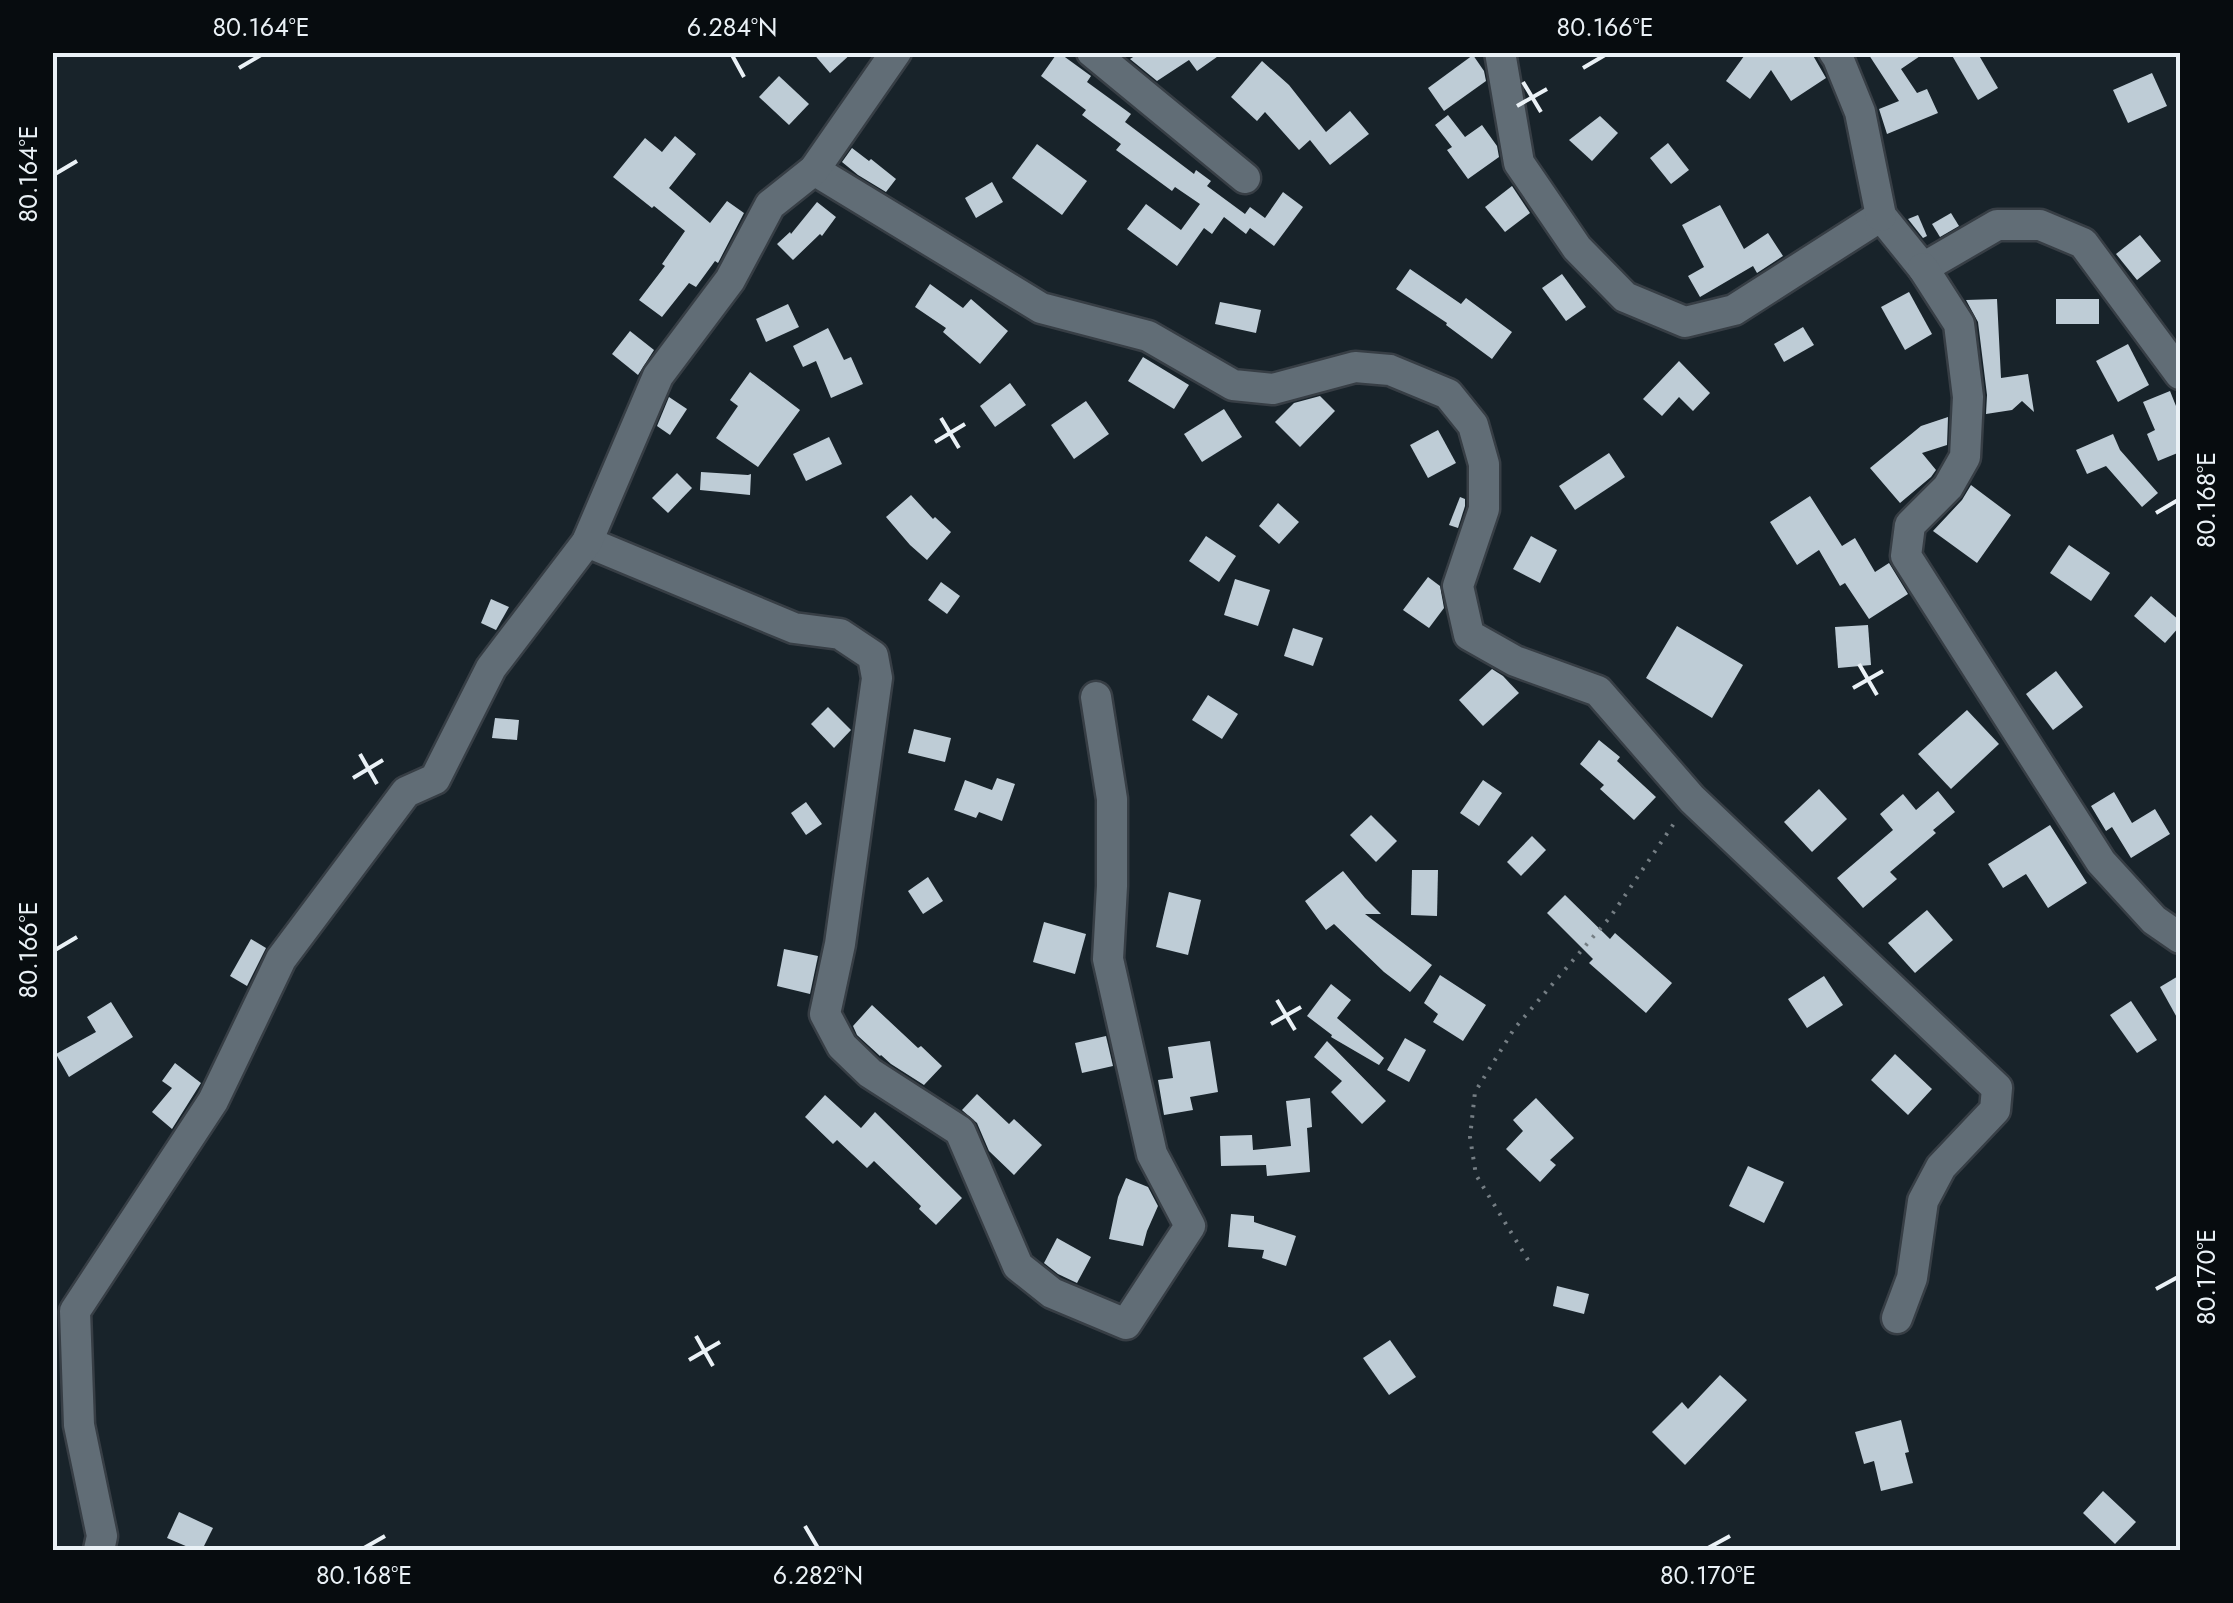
<svg xmlns="http://www.w3.org/2000/svg" width="2233" height="1603" font-family="Jost,sans-serif">
	<style>
		.building { fill: #beccd6 }
		.lines { fill: none; stroke-linecap: round; stroke-linejoin: round }
		.minor-casing { stroke: #373e45; stroke-width: 35 }
		.path { stroke: #757e84; stroke-width: 4; stroke-dasharray: 2.5 8; stroke-linecap: butt }
		.minor { stroke: #616d76; stroke-width: 30 }
		.ticks { fill: none; stroke: #eaf1f6; stroke-width: 4 }
		.neatline { fill: none; stroke: #eaf1f6; stroke-width: 4 }
		.ticks-label { font-size: 25px; text-anchor: middle; fill: #eaf1f6 }
	</style>
	<rect width="100%" height="100%" fill="#18232a"/>
	<!-- building -->
	<g class="building">
		<path d="M812,52H853L830,73Z"/>
		<path d="M1058,52L1091,76L1087,82L1131,114L1125,122L1194,174L1196,170L1211,181L1207,186L1245,214L1250,207L1265,218L1283,192L1303,207L1274,246L1250,228L1246,234L1224,217L1212,234L1204,228L1177,266L1127,229L1146,204L1181,230L1200,204L1175,187L1172,191L1116,150L1121,144L1082,115L1086,110L1041,76Z"/>
		<path d="M1141,52H1224L1197,71L1189,60L1157,81L1130,59Z"/>
		<path d="M1747,52H1811L1826,78L1791,101L1771,70L1750,99L1726,81Z"/>
		<path d="M1867,52H1926L1901,69L1917,93L1927,89L1938,113L1887,134L1879,109L1899,101Z"/>
		<path d="M1950,52H1977L1998,88L1978,100Z"/>
		<path d="M1473,55L1484,71L1486,81L1444,111L1428,88Z"/>
		<path d="M1262,61L1289,85L1326,132L1350,111L1369,134L1330,165L1310,140L1299,150L1265,112L1257,121L1231,97Z"/>
		<path d="M2152,73L2167,106L2128,123L2113,90Z"/>
		<path d="M779,76L809,104L789,125L759,97Z"/>
		<path d="M1448,115L1465,137L1482,125L1497,146L1499,157L1468,179L1447,150L1452,147L1435,125Z"/>
		<path d="M1600,116L1618,133L1592,161L1569,140Z"/>
		<path d="M675,136L696,154L669,188L710,223L727,201L744,213L718,263L715,261L696,287L689,283L662,317L639,300L665,266L662,264L685,231L654,206L652,208L613,177L645,138L662,152Z"/>
		<path d="M1668,143L1689,170L1671,184L1650,158Z"/>
		<path d="M1037,144L1087,181L1062,215L1012,178Z"/>
		<path d="M852,148L869,161L871,159L896,179L886,192L858,175L842,162Z"/>
		<path d="M992,182L1003,202L976,218L965,198Z"/>
		<path d="M1512,186L1530,213L1505,232L1485,207Z"/>
		<path d="M817,202L836,217L822,236L820,234L793,260L777,244L790,232L791,234Z"/>
		<path d="M1720,205L1744,249L1768,233L1783,256L1757,273L1753,266L1700,297L1688,276L1704,267L1682,225Z"/>
		<path d="M1951,213L1959,226L1940,237L1932,224Z"/>
		<path d="M1918,215L1927,236L1923,238L1908,219Z"/>
		<path d="M2140,235L2161,261L2137,280L2116,254Z"/>
		<path d="M1410,269L1461,304L1466,298L1512,332L1492,359L1446,325L1447,323L1396,289Z"/>
		<path d="M1562,274L1586,307L1566,321L1542,288Z"/>
		<path d="M930,284L963,308L971,299L1008,331L980,364L943,332L946,328L915,307Z"/>
		<path d="M1909,292L1932,334L1905,350L1881,307Z"/>
		<path d="M1997,299L2001,378L2028,374L2034,412L2022,401L2012,410L1986,414L1987,395L1978,322L1966,300Z"/>
		<rect x="2056" y="299" width="43" height="25"/>
		<path d="M1220,302L1261,310L1256,333L1215,324Z"/>
		<path d="M788,304L799,327L766,342L756,319Z"/>
		<path d="M1803,327L1814,345L1784,362L1774,344Z"/>
		<path d="M828,328L844,360L851,357L863,384L831,398L816,361L803,367L793,346Z"/>
		<path d="M630,331L654,350L638,375L612,354Z"/>
		<path d="M2128,344L2149,385L2118,402L2096,361Z"/>
		<path d="M1143,357L1189,385L1174,409L1128,381Z"/>
		<path d="M1679,361L1710,393L1693,411L1679,397L1662,416L1643,399Z"/>
		<path d="M750,372L800,410L758,467L716,438L738,406L730,400Z"/>
		<path d="M1010,383L1026,405L995,427L980,406Z"/>
		<path d="M2170,391L2180,416V452L2158,461L2147,434L2155,430L2143,402Z"/>
		<path d="M1320,396L1335,411L1300,447L1275,422L1294,403Z"/>
		<path d="M669,397L687,409L670,435L657,426Z"/>
		<path d="M1086,401L1109,434L1074,459L1051,425Z"/>
		<path d="M1224,409L1242,437L1202,462L1184,434Z"/>
		<path d="M1948,417L1947,445L1922,453L1936,470L1931,477L1900,503L1870,468L1921,426Z"/>
		<path d="M1438,430L1456,463L1428,478L1410,445Z"/>
		<path d="M2113,434L2120,450L2158,493L2142,507L2106,466L2087,474L2076,450Z"/>
		<path d="M829,437L842,464L806,481L793,454Z"/>
		<path d="M1609,453L1625,477L1575,510L1559,486Z"/>
		<path d="M701,472L748,475L751,474L750,495L700,490Z"/>
		<path d="M677,473L692,488L668,513L652,498Z"/>
		<path d="M1971,485L2011,515L1977,563L1933,531L1962,500Z"/>
		<path d="M911,495L933,519L935,517L951,532L927,560L910,545L886,517Z"/>
		<path d="M1810,496L1842,546L1855,538L1875,572L1889,563L1908,594L1869,619L1845,583L1840,586L1819,550L1797,565L1770,522Z"/>
		<path d="M1460,497L1465,499V506L1458,528L1449,525Z"/>
		<path d="M1278,503L1299,522L1279,544L1259,526Z"/>
		<path d="M1206,536L1236,556L1219,582L1189,561Z"/>
		<path d="M1531,536L1557,550L1540,583L1513,569Z"/>
		<path d="M2069,545L2110,573L2091,601L2050,573Z"/>
		<path d="M1428,577L1440,586L1444,608L1429,628L1403,610Z"/>
		<path d="M1235,579L1270,590L1258,626L1224,615Z"/>
		<path d="M941,582L960,596L947,614L928,600Z"/>
		<path d="M2151,596L2180,621V626L2165,643L2134,616Z"/>
		<path d="M491,599L509,607L496,630L481,623Z"/>
		<path d="M1868,625L1871,665L1838,668L1835,627Z"/>
		<path d="M1677,626L1743,665L1712,718L1646,678Z"/>
		<path d="M1293,628L1323,638L1313,666L1284,656Z"/>
		<path d="M1492,669L1503,676L1519,693L1483,726L1459,700Z"/>
		<path d="M2056,671L2083,707L2053,730L2026,694Z"/>
		<path d="M1208,695L1238,714L1222,739L1192,720Z"/>
		<path d="M828,707L851,730L834,748L811,724Z"/>
		<path d="M1967,710L1999,744L1951,789L1918,754Z"/>
		<path d="M495,718L519,720L517,740L492,738Z"/>
		<path d="M914,729L951,738L945,762L908,753Z"/>
		<path d="M1599,740L1620,757L1617,761L1656,797L1634,820L1600,789L1604,785L1580,764Z"/>
		<path d="M997,778L1015,784L1002,821L979,812L976,818L954,810L965,780L992,790Z"/>
		<path d="M1483,780L1502,793L1479,826L1460,813Z"/>
		<path d="M1819,789L1847,819L1812,852L1784,822Z"/>
		<path d="M1938,791L1955,812L1933,830L1936,833L1890,872L1897,879L1863,908L1837,878L1893,830L1880,814L1903,794L1916,810Z"/>
		<path d="M2114,792L2132,823L2155,809L2170,834L2131,858L2112,827L2106,831L2091,806Z"/>
		<path d="M806,802L822,824L806,835L791,813Z"/>
		<path d="M1371,815L1397,841L1376,862L1350,835Z"/>
		<path d="M2050,825L2087,883L2048,908L2026,874L2003,888L1988,864Z"/>
		<path d="M1532,836L1546,850L1521,876L1507,862Z"/>
		<path d="M1412,870H1438L1437,916L1411,915Z"/>
		<path d="M1343,871L1365,898L1381,914H1365L1432,965L1410,992L1384,972L1334,924L1326,930L1305,901Z"/>
		<path d="M928,877L943,901L923,914L908,891Z"/>
		<path d="M1169,892L1201,900L1188,955L1156,947Z"/>
		<path d="M1565,895L1610,939L1615,933L1672,983L1646,1013L1589,963L1593,959L1547,913Z"/>
		<path d="M1927,910L1953,940L1915,973L1888,943Z"/>
		<path d="M1044,922L1086,934L1075,974L1033,962Z"/>
		<path d="M251,939L266,948L247,986L230,976Z"/>
		<path d="M784,949L818,956L810,994L777,986Z"/>
		<path d="M1440,975L1486,1005L1463,1041L1433,1022L1438,1014L1424,1003Z"/>
		<path d="M2180,975V1023L2160,987Z"/>
		<path d="M1824,976L1843,1005L1807,1028L1788,999Z"/>
		<path d="M1331,984L1351,1000L1337,1018L1384,1058L1379,1065L1331,1037L1332,1035L1307,1016Z"/>
		<path d="M2131,1001L2157,1040L2137,1053L2110,1015Z"/>
		<path d="M111,1002L133,1037L69,1077L56,1054L96,1032L87,1017Z"/>
		<path d="M872,1005L918,1048L921,1046L942,1066L924,1085L891,1064L881,1055L880,1056L857,1035L853,1026Z"/>
		<path d="M1106,1036L1113,1066L1082,1073L1075,1043Z"/>
		<path d="M1405,1038L1426,1050L1409,1082L1387,1070Z"/>
		<path d="M1210,1041L1218,1092L1190,1097L1193,1110L1164,1115L1158,1080L1173,1078L1168,1047Z"/>
		<path d="M1327,1041L1386,1101L1362,1124L1331,1092L1342,1081L1314,1057Z"/>
		<path d="M1895,1054L1932,1089L1908,1115L1871,1080Z"/>
		<path d="M175,1063L201,1083L172,1129L152,1112L172,1088L162,1081Z"/>
		<path d="M977,1094L1009,1124L1014,1119L1042,1145L1014,1175L989,1151L977,1123L962,1110Z"/>
		<path d="M825,1095L861,1128L875,1112L962,1198L936,1225L919,1209L921,1206L874,1161L867,1168L837,1140L833,1144L805,1117Z"/>
		<path d="M1310,1098L1312,1127L1307,1128L1310,1172L1267,1176L1266,1165L1221,1166L1220,1136L1252,1135L1253,1150L1291,1146L1286,1101Z"/>
		<path d="M1536,1098L1574,1138L1550,1160L1556,1165L1540,1182L1506,1149L1523,1131L1513,1120Z"/>
		<path d="M1748,1166L1784,1182L1764,1223L1729,1206Z"/>
		<path d="M1126,1178L1148,1187L1158,1206L1147,1231L1143,1246L1109,1239L1118,1197Z"/>
		<path d="M1231,1214L1254,1216V1222L1296,1236L1286,1266L1262,1258L1264,1250L1228,1247Z"/>
		<path d="M1057,1238L1091,1257L1077,1283L1058,1274L1044,1263Z"/>
		<path d="M1557,1286L1589,1294L1584,1314L1553,1306Z"/>
		<path d="M1390,1340L1416,1377L1389,1395L1363,1358Z"/>
		<path d="M1720,1375L1747,1400L1685,1465L1652,1432L1682,1402L1688,1409Z"/>
		<path d="M1901,1420L1909,1452L1905,1453L1913,1483L1881,1491L1874,1461L1864,1464L1855,1432Z"/>
		<path d="M2103,1491L2136,1522L2115,1544L2083,1513Z"/>
		<path d="M179,1512L213,1528L202,1550H195L167,1538Z"/>
	</g>
	<g class="lines">
		<defs>
			<g id="minor">
				<path d="M1092,52L1245,178"/>
				<path d="M1500,52L1519,163L1577,248L1625,297L1685,322L1734,310L1881,216L1923,268L1997,225H2040L2083,243L2180,374"/>
				<path d="M1834,52L1838,58L1860,112L1881,216"/>
				<path d="M814,170L1041,308L1148,336L1233,385L1273,389L1355,367L1390,370L1448,394L1473,425L1484,464V509L1458,586L1469,635L1515,661L1598,691L1692,799L1997,1088L1995,1110L1941,1167L1923,1201L1912,1278L1897,1318"/>
				<path d="M1923,268L1959,324L1968,397L1965,457L1948,487L1910,525L1906,556L2101,862L2154,920L2180,938"/>
				<path d="M587,542L794,628L840,634L873,656L877,678L840,944L825,1014L842,1046L870,1073L960,1131L1018,1266L1052,1293L1126,1324L1190,1226L1152,1154L1108,959L1112,886V799L1096,697"/>
				<path d="M99,1550L102,1536L79,1425L75,1311L213,1101L281,959L406,792L435,779L491,668L587,542L658,376L730,280L770,205L814,170L896,52"/>
			</g>
		</defs>
		<!-- minor casing -->
		<use href="#minor" class="minor-casing"/>
		<!-- path -->
		<path class="path" d="M1528,1260L1476,1175L1470,1137L1475,1092L1514,1029L1611,916L1677,819"/>
		<!-- minor -->
		<use href="#minor" class="minor"/>
	</g>
	<!-- ticks -->
	<path class="ticks" d="M732,55L744,77M239,68L261,55M1583,68L1605,55M1523,82L1541,112M1517,106L1547,89M55,174L77,161M941,418L959,448M935,442L965,424M2156,513L2178,500M1859,664L1877,695M1853,688L1883,671M360,754L377,784M353,778L383,760M55,950L77,937M1277,1000L1295,1030M1271,1024L1301,1007M2156,1289L2178,1277M696,1336L713,1366M689,1360L720,1342M805,1526L818,1548M364,1548L385,1536M1708,1548L1730,1536"/>
	<!-- border -->
	<rect width="2233" height="1603" fill="none" stroke="#070c0f" stroke-width="110"/>
	<rect x="55" y="55" width="2123" height="1493" class="neatline"/>
	<g class="ticks-label">
		<text x="261" y="36">80.164°E</text>
		<text x="732" y="36">6.284°N</text>
		<text x="1605" y="36">80.166°E</text>
		<text transform="translate(28 174) rotate(-90)" y="9">80.164°E</text>
		<text transform="translate(2206 500) rotate(-90)" y="9">80.168°E</text>
		<text transform="translate(28 950) rotate(-90)" y="9">80.166°E</text>
		<text transform="translate(2206 1277) rotate(-90)" y="9">80.170°E</text>
		<text x="364" y="1584">80.168°E</text>
		<text x="818" y="1584">6.282°N</text>
		<text x="1708" y="1584">80.170°E</text>
	</g>
</svg>
